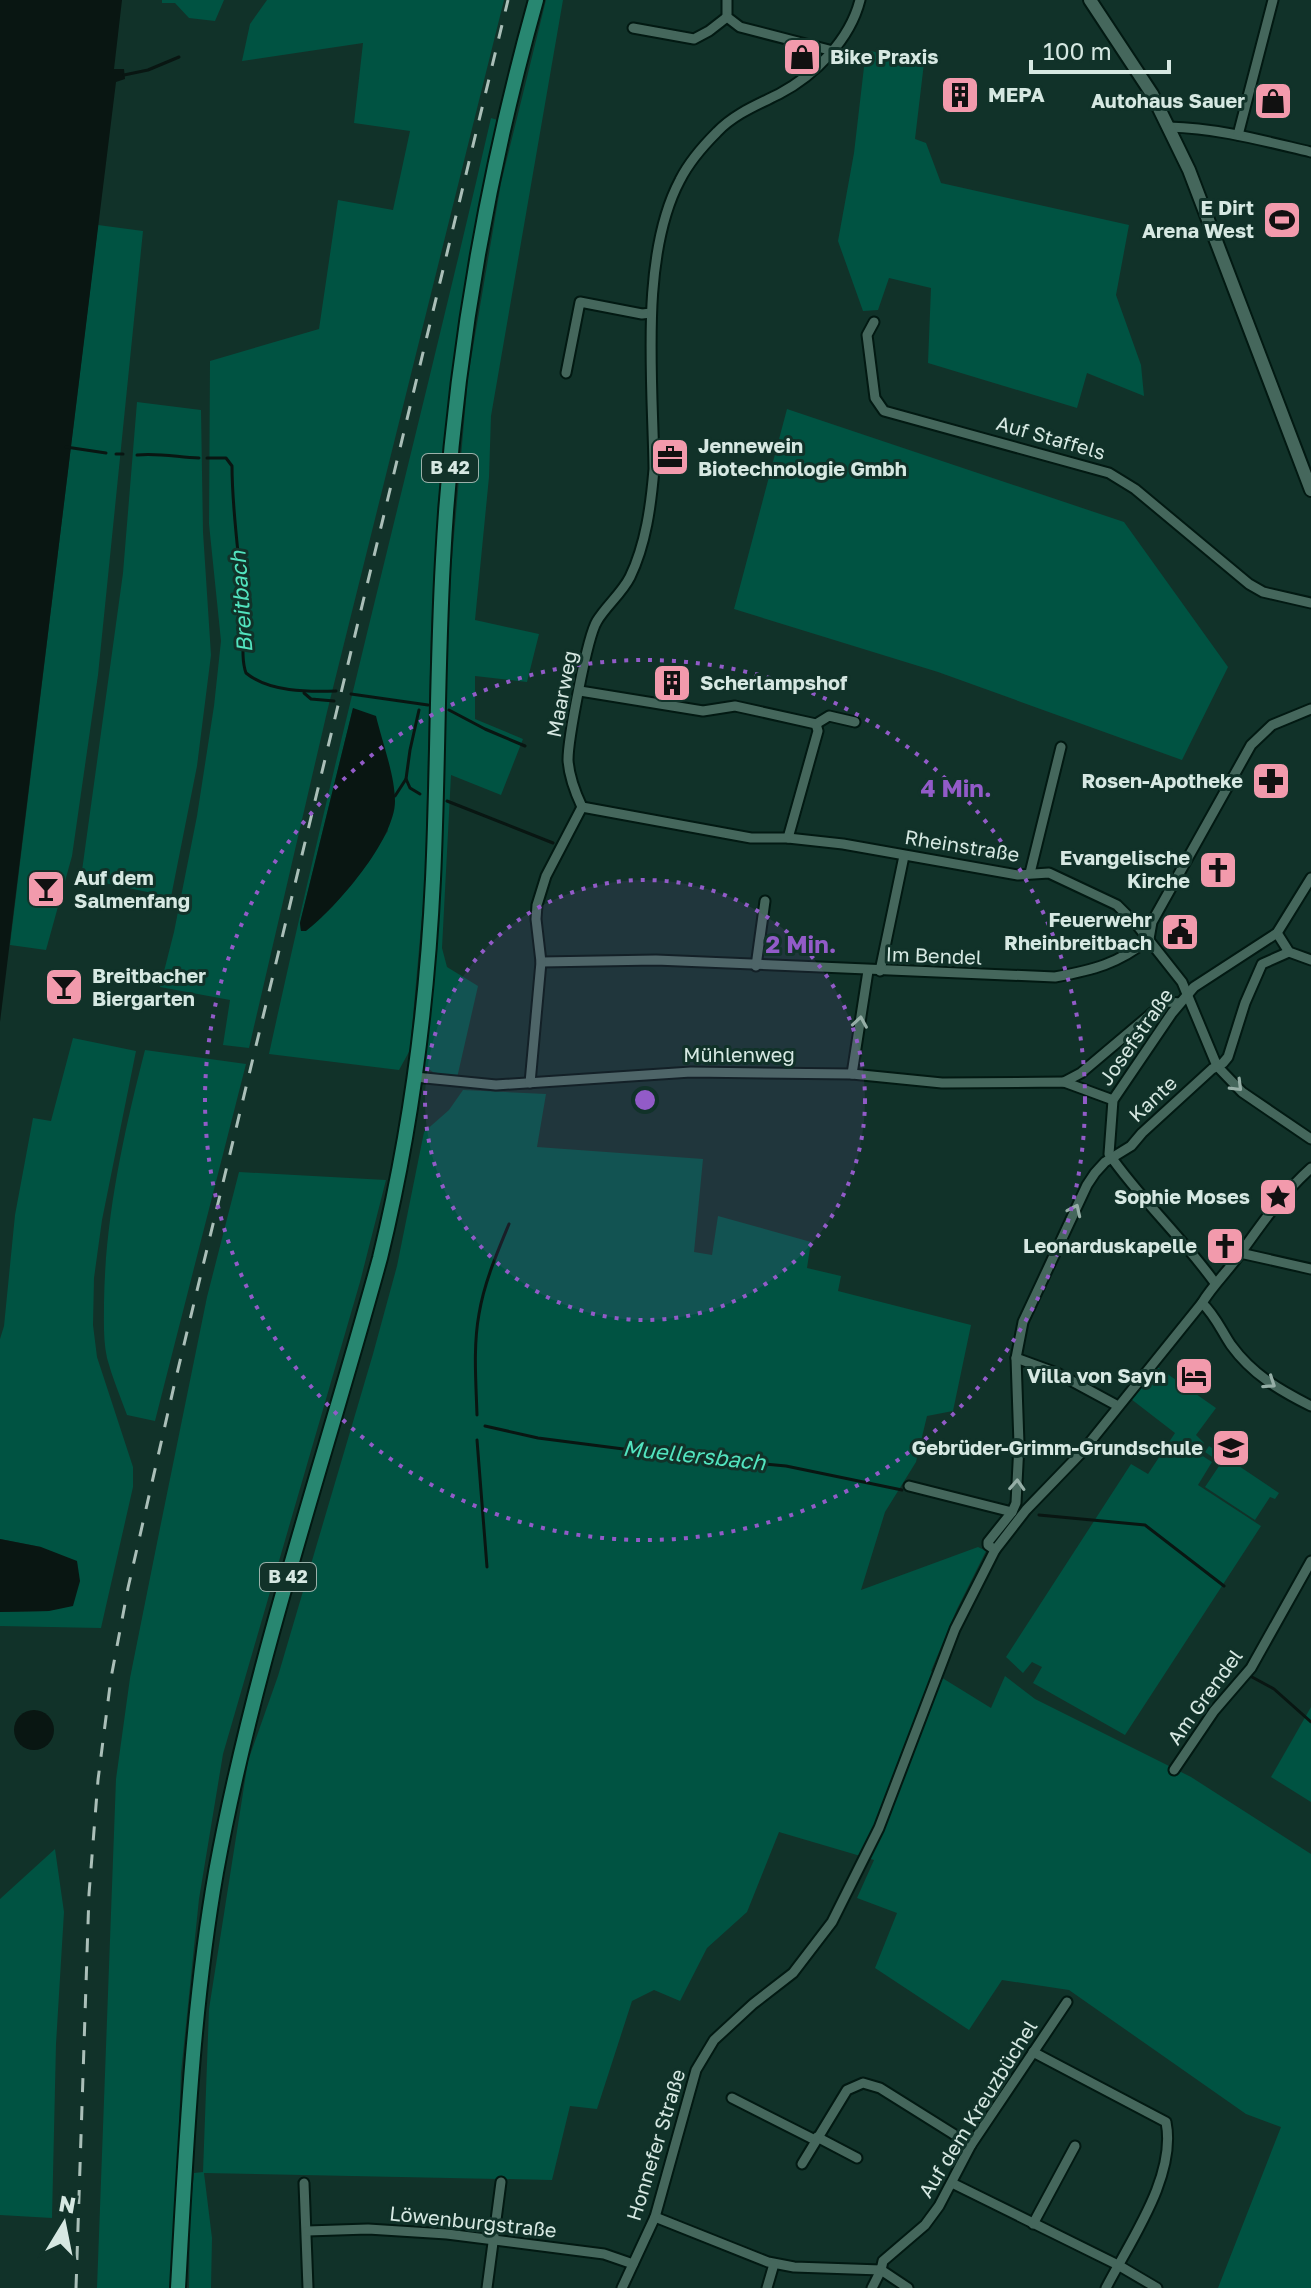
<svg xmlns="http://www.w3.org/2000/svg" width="1311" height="2288" font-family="'Golos Text',sans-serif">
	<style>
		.green { fill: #005342; fill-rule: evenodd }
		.water { fill: #091612 }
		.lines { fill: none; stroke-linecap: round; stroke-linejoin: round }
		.stream { stroke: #091612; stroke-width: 3 }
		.minor-casing { stroke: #021912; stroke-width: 13 }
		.tertiary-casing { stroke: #021912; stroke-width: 16 }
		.primary-casing { stroke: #021912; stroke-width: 18 }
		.minor { stroke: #45675c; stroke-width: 9 }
		.tertiary { stroke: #45675c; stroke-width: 12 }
		.primary { stroke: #288771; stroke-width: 14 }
		.rail { stroke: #aabfb8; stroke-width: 3; stroke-dasharray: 14 14; stroke-linecap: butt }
		.oneway { stroke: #95aea6 }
		.ring { fill: none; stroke: #925bc8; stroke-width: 4; stroke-dasharray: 4 8 }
		.labels { text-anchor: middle; stroke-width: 6; stroke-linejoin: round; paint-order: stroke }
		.shield { fill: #113229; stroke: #9bb1aa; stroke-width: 2 }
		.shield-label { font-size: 18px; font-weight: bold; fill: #d6e8e2 }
		.poi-label { font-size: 20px; font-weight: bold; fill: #d6e8e2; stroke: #113229; text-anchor: end }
		.street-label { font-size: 20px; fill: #d6e8e2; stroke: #113229 }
		.water-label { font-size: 22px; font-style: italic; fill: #52e4bf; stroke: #113229 }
		.centre { fill: #925bc8; stroke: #113229; stroke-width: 4 }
		.ring-label { font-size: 24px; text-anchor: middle; font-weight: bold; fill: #925bc8; stroke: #113229; stroke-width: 6; stroke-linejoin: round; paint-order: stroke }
	</style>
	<rect width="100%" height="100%" fill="#113229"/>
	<!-- green -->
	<g class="green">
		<path d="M162,0H224L215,21L189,18L175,3H162Z"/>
		<path d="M267,0H504L327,712L249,1048L223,1045L230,1000L160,987L174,932L197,816L214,706L221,641L209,524L210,361L319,329L338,200L393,210L410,131L354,123L363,43L242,61L250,24Z"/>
		<path d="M546,0H563L491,416L489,477L475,620L539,634L527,682L475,676V719L523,739L501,795L451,775L442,948L447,967L478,986L457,1078L433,1072L424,1066L437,909L451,570L468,377L501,183Z"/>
		<path d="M866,50L924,63L915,139L926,143L941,183L1129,225L1116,295L1141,365L1144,396L1087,373L1077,408L928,363L931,288L889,278L878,310L863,311L838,241L854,153Z"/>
		<path d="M491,118L501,121L460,334L438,501L431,633L425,882L410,1050L399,1070L269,1054C337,741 419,431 491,118ZM353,708L388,831C366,863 336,914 301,931L300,923Z"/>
		<path d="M98,225L143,231L98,675L72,856L46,950L10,945Z"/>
		<path d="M137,402L201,410L203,532L211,655L197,766L171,897L81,878L123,573Z"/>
		<path d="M787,409L1124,522L1228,667L1182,760L938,672L734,609Z"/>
		<path d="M73,1038L136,1051L102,1220L94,1278L93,1325L97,1357L133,1467V1487L101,1628L0,1626V1612L49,1611L41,1547L0,1539V1339L4,1326L15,1215L33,1118L51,1121Z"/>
		<path d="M145,1050L246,1064L155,1421L127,1415C120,1396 112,1377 107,1358C103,1340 104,1320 104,1303C105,1217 124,1132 145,1050Z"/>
		<path d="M463,1090L546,1094L537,1147L703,1159L694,1252L712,1255L718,1216L811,1242L807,1268L841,1276L838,1291L971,1325L953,1411L927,1416L916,1462L885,1512L861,1590L978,1547L986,1551L957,1609L931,1671L991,1708L1005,1676L1035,1699L1191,1777L1311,1854V2288H1218L1281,2127L1246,2114L1069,1990L1002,1980L969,2030L875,1968L897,1913L857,1898L874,1860L779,1832L747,1912L707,1948L680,2001L654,1990L632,2001L597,2109L570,2106L552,2180L204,2173L212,2238L211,2288H189L190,2212L194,2173L203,2172L209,2009L248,1761L278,1676L373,1354L397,1266L424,1132L449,1110Z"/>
		<path d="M239,1172L386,1180L360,1282L223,1754L199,1899L181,2073L173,2288H97L116,1779L130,1678L159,1533L207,1297Z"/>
		<path d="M1156,1366L1216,1408L1196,1435L1204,1443L1198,1453L1212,1462L1198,1485L1261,1526L1125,1735L1033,1683L1042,1667L1032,1662L1023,1673L1006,1657L1131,1464L1148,1474L1175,1433L1131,1399Z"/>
		<path d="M1209,1446L1279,1493L1275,1499L1270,1497L1255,1520L1205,1487L1221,1463L1205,1452Z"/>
		<path d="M1311,1707V1802L1271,1777Z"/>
		<path d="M55,1849L64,1912L56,2044L52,2218L0,2215V1899Z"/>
	</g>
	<!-- water -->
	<g class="water">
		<path d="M0,0H122L114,69H124L125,79L116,82L0,1022Z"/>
		<path d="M353,708L376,716C382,741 395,776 395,801C395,840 336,908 306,931H301L300,923Z"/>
		<path d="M0,1539L41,1547L77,1561L80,1581L73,1606L49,1611L0,1612Z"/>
		<circle cx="34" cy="1730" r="20"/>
	</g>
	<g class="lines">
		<!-- stream -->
		<g class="stream">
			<path d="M124,75L148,70L179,57"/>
			<path d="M66,447L106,453"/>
			<path d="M116,454H123"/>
			<path d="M137,455C159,453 177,457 199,458"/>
			<path d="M207,458H226L232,466C232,517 241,567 244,617C245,635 240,656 246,673C269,692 308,692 336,691"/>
			<path d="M304,693L311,699L334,701"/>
			<path d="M351,694L428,705"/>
			<path d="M449,710L485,729L525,746"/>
			<path d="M406,779L410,788L420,794"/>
			<path d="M395,796L406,779L410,750L419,710"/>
			<path d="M447,801L553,843"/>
			<path d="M477,1415C476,1382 473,1347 479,1314C484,1283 497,1253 509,1224"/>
			<path d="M485,1426L538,1438L670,1455L786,1466L902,1490"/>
			<path d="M477,1440L487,1567"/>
			<path d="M1039,1515L1145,1525L1224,1586"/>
			<path d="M1252,1677L1274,1689L1311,1722"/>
		</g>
		<defs>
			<g id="minor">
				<path d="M727,0V17L740,27L833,51"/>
				<path d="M633,28L694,39L709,31L727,17"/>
				<path d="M1169,127C1218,128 1264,141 1311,152"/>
				<path d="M1238,135L1273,0"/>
				<path d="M874,322L867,335L875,398L884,411L1109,473L1135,489L1249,584L1263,592L1311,603"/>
				<path d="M566,373L580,302L642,314L651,313"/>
				<path d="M580,691L703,711L735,706L816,724L818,731L788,838"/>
				<path d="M816,724L829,716L855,722"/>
				<path d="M582,807L751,838H788L843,844L1018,875L1049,873L1117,905L1137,925L1182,982L1217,1066L1242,1092L1311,1139"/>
				<path d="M1030,873L1061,747"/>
				<path d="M1277,933L1289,952L1311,960"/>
				<path d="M1149,939L1152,922L1251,745L1272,725L1311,709"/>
				<path d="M541,962L656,960L1055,977C1093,970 1118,964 1149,939"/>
				<path d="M756,966L765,901"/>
				<path d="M880,971L904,856"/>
				<path d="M852,1074L868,971"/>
				<path d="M415,1077L496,1085L691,1072L852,1074L942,1083L1064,1082L1113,1100"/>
				<path d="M1064,1082L1081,1073L1158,1008L1168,1002L1180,1003"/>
				<path d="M530,1083L541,962L536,919L537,905L546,876L582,807C575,792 569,777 568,760C568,740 587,637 597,621C606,606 622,593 630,577C646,544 651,505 654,469C653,383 639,257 680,180C688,164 704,145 717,132C734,114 757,105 779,94C815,75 850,40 860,0"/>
				<path d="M1240,1253L1311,1269"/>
				<path d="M1215,1283C1182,1237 1141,1200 1109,1154L1113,1100L1172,1013L1194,987L1277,933L1311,878"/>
				<path d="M1202,1303C1215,1315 1221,1330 1231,1345C1252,1374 1279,1390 1311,1406"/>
				<path d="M1016,1358L1057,1373L1118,1406"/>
				<path d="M909,1486L1012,1512"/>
				<path d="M995,1550L988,1545V1542L1012,1512L1016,1503L1019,1444L1016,1358L1023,1322L1087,1185L1095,1173L1105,1162L1131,1146L1142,1133L1212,1069L1223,1063L1228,1057L1245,1003L1262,964L1289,952"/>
				<path d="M1174,1770L1214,1711L1251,1668L1311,1561"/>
				<path d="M1033,2052L1166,2122C1177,2176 1130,2241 1106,2288"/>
				<path d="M732,2098L815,2140"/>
				<path d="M817,2137L857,2158"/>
				<path d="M802,2164L847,2090L863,2083L880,2088L971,2145"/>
				<path d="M304,2183L308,2288"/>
				<path d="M952,2183L1118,2265L1157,2288"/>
				<path d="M655,2217L768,2262L794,2267L881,2270L883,2261L925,2225L939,2206L971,2145L1067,2002"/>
				<path d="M1033,2224L1075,2146"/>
				<path d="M307,2231L368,2229L447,2234L604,2254L633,2264"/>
				<path d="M487,2288L501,2182"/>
				<path d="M622,2288L655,2217L696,2070L714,2040L753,2004L793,1973L832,1922L879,1828L955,1629L995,1550L1026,1510L1082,1452L1202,1303C1213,1285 1228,1271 1240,1254C1262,1223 1283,1193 1311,1168"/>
				<path d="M767,2288L774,2264"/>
				<path d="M872,2288L881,2270L908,2288"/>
			</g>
			<path id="tertiary" d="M1090,0L1152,94L1189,170L1311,490"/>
			<path id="primary" d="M178,2288C186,2149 192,2009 216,1872C254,1664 324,1463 380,1258C410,1135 427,1007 433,879C438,773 437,666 443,560C453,371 485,182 536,0"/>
		</defs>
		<!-- minor casing -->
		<use href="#minor" class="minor-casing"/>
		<!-- tertiary casing -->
		<use href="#tertiary" class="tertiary-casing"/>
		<!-- primary casing -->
		<use href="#primary" class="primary-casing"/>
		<!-- minor -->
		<use href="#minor" class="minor"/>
		<!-- tertiary -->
		<use href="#tertiary" class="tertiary"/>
		<!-- primary -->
		<use href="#primary" class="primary"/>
		<!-- rail -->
		<path class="rail" d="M76,2288L89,1894L98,1780L111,1678L128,1588L174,1386L508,0"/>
	</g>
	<!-- one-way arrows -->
	<defs><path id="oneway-chevron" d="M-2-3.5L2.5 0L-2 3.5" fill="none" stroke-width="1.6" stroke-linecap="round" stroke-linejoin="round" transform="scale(2)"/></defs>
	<g class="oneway">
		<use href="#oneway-chevron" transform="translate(860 1022) rotate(-81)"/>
		<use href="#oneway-chevron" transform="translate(1237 1086) rotate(45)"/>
		<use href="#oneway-chevron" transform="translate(1075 1210) rotate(-65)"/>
		<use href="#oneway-chevron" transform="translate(1270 1383) rotate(34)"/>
		<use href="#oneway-chevron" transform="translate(1017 1485) rotate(-87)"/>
	</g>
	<!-- distance rings -->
	<circle cx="645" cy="1100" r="220" fill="#925bc8" fill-opacity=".12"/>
	<g class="ring">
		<circle cx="645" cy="1100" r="220"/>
		<circle cx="645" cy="1100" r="440"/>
	</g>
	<!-- icons -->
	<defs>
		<symbol id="shop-square" viewBox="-11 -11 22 22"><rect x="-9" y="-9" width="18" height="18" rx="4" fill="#f29aac" stroke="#113229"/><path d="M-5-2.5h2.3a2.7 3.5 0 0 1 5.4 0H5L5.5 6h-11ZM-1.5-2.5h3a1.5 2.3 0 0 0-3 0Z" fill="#111"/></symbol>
		<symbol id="building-square" viewBox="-11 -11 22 22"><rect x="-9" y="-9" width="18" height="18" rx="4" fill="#f29aac" stroke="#113229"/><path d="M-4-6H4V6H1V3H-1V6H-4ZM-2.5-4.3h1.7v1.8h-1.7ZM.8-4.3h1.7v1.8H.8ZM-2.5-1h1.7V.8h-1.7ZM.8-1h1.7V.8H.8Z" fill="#111"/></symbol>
		<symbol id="stadium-square" viewBox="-11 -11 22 22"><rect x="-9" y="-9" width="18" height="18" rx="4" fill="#f29aac" stroke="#113229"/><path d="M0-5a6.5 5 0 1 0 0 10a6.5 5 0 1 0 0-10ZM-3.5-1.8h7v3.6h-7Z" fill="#111"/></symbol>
		<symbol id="office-square" viewBox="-11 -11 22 22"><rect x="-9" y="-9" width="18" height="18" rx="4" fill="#f29aac" stroke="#113229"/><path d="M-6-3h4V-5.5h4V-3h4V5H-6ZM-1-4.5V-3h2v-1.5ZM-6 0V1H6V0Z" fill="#111"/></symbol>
		<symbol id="pharmacy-square" viewBox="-11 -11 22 22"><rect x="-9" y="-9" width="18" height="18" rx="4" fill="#f29aac" stroke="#113229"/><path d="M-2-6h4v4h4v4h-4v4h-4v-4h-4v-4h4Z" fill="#111"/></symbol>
		<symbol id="church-square" viewBox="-11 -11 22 22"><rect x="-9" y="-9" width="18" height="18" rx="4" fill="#f29aac" stroke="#113229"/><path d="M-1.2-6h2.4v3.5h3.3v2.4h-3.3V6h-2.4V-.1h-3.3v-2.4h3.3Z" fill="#111"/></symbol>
		<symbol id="bar-square" viewBox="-11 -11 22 22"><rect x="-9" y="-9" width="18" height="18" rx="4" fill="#f29aac" stroke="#113229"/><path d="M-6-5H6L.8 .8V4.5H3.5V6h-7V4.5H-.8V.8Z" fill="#111"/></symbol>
		<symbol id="civic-square" viewBox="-11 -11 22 22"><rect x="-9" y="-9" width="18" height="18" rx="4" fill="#f29aac" stroke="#113229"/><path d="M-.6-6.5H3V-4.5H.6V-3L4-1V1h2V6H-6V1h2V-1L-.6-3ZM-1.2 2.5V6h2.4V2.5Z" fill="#111"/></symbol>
		<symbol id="sight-square" viewBox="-11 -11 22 22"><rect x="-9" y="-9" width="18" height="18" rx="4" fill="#f29aac" stroke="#113229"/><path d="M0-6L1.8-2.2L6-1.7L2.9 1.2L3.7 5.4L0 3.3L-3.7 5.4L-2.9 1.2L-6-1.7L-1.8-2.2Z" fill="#111"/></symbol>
		<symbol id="hotel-square" viewBox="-11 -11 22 22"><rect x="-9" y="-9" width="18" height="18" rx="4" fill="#f29aac" stroke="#113229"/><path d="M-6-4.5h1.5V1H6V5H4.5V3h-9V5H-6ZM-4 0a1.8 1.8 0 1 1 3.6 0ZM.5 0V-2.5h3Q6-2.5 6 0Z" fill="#111"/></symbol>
		<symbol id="school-square" viewBox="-11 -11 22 22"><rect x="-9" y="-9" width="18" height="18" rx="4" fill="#f29aac" stroke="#113229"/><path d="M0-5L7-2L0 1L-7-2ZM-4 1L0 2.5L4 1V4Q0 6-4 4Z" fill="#111"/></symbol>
	</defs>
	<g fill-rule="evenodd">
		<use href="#shop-square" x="780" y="35" width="44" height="44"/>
		<use href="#building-square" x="938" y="73" width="44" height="44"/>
		<use href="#shop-square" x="1251" y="79" width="44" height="44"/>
		<use href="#stadium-square" x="1260" y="198" width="44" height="44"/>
		<use href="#office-square" x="648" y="435" width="44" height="44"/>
		<use href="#building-square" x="650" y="661" width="44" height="44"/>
		<use href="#pharmacy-square" x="1249" y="759" width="44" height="44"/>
		<use href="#church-square" x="1196" y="848" width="44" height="44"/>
		<use href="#bar-square" x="24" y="867" width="44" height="44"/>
		<use href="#civic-square" x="1158" y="910" width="44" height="44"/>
		<use href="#bar-square" x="42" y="965" width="44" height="44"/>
		<use href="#sight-square" x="1256" y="1175" width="44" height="44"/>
		<use href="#church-square" x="1203" y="1224" width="44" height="44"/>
		<use href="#hotel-square" x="1172" y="1354" width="44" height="44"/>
		<use href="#school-square" x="1209" y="1426" width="44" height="44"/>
	</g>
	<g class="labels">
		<!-- shield labels -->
		<g class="shield">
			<rect x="422" y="454" width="56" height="28" rx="6"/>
			<rect x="260" y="1563" width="56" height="28" rx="6"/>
		</g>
		<g class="shield-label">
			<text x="450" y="474">B 42</text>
			<text x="288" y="1583">B 42</text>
		</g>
		<!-- poi labels -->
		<g class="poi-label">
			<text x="830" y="64" text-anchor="start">Bike Praxis</text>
			<text x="988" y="102" text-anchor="start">MEPA</text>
			<text x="1245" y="108">Autohaus Sauer</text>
			<text x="1254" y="215">E Dirt<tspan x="1254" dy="23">Arena West</tspan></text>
			<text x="698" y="453" text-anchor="start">Jennewein<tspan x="698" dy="23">Biotechnologie Gmbh</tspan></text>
			<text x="700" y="690" text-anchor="start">Scherlampshof</text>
			<text x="1243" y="788">Rosen-Apotheke</text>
			<text x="1190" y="865">Evangelische<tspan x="1190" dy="23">Kirche</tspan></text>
			<text x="74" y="885" text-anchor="start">Auf dem<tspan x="74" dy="23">Salmenfang</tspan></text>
			<text x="1152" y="927">Feuerwehr<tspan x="1152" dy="23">Rheinbreitbach</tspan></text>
			<text x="92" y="983" text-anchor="start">Breitbacher<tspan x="92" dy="23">Biergarten</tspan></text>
			<text x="1250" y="1204">Sophie Moses</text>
			<text x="1197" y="1253">Leonarduskapelle</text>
			<text x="1166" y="1383">Villa von Sayn</text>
			<text x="1203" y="1455">Gebrüder-Grimm-Grundschule</text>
		</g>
		<!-- street labels -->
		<g class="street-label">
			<text transform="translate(1051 438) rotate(16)" y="7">Auf Staffels</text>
			<text transform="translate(562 694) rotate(-79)" y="7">Maarweg</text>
			<text transform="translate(962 846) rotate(9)" y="7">Rheinstraße</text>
			<text transform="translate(934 956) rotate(2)" y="7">Im Bendel</text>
			<text transform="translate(1136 1037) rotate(-55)" y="7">Josefstraße</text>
			<text x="739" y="1062">Mühlenweg</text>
			<text transform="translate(1153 1099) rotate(-43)" y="7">Kante</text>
			<text transform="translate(1205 1697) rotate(-54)" y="7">Am Grendel</text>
			<text transform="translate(978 2109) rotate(-58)" y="7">Auf dem Kreuzbüchel</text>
			<text transform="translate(656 2145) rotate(-73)" y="7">Honnefer Straße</text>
			<text transform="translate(473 2222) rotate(6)" y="7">Löwenburgstraße</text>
		</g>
		<!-- water labels -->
		<g class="water-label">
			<text transform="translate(241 602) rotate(-94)" y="8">Breitbach</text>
			<text transform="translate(694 1455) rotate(6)" y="8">Muellersbach</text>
		</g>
	</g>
	<circle cx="645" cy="1100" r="12" class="centre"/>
	<g class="ring-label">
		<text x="956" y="797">4 Min.</text>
		<text x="801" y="953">2 Min.</text>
	</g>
	<!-- north arrow -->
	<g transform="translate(64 2224) rotate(10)" stroke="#113229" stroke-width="6" paint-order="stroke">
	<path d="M0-6L14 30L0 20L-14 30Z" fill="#d6e8e2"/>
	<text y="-12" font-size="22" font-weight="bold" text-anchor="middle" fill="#d6e8e2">N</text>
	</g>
	<!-- scale -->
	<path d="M1031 60v12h138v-12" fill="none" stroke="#d6e8e2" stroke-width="4"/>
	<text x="1043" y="60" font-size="24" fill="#d6e8e2" stroke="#113229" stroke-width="6" paint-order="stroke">100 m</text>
</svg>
